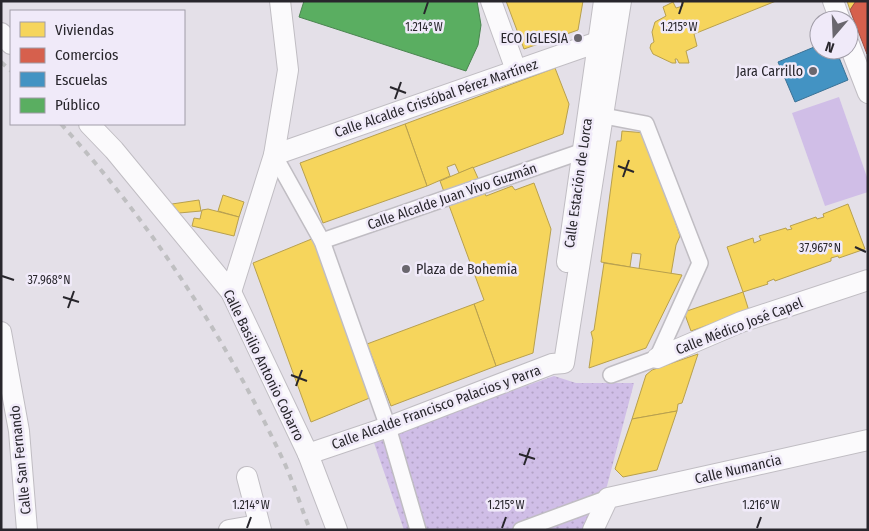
<svg xmlns="http://www.w3.org/2000/svg" width="869" height="531" font-family="'Fira Sans Condensed',sans-serif">
	<style>
		.grass { fill: #d0bee7 }
		.park { fill: url(#park-dots) }
		.homes { fill: #f6d55c; stroke: #b8a04e }
		.shops { fill: #d6604d; stroke: #a24f43 }
		.schools { fill: #4393c3; stroke: #3b7296 }
		.public { fill: #5aae61; stroke: #4b8551 }
		.lines { fill: none; stroke-linecap: round; stroke-linejoin: round }
		.pedestrian-casing { stroke: #c0bdc3; stroke-width: 18 }
		.minor-casing { stroke: #c0bdc3; stroke-width: 22 }
		.pedestrian { stroke: #fbfafc; stroke-width: 15 }
		.minor { stroke: #fbfafc; stroke-width: 20 }
		.rail { stroke: #bfbfc1; stroke-width: 4; stroke-dasharray: 6 6; stroke-linecap: butt }
		.ticks { fill: none; stroke: #28262c; stroke-width: 2 }
		.poi-dot { fill: #6a676e; stroke: #f0eaf9; stroke-width: 2 }
		.labels { text-anchor: middle; stroke-width: 5; stroke-linejoin: round; paint-order: stroke }
		.poi-label { font-size: 14px; fill: #28262c; stroke: #f0eaf9; text-anchor: end }
		.street-label { font-size: 14px; fill: #28262c; stroke: #f0eaf9 }
		.ticks-label { font-size: 12px; text-anchor: middle; fill: #28262c; stroke: #f0eaf9; stroke-width: 5; stroke-linejoin: round; paint-order: stroke }
	</style>
	<defs>
		<pattern id="park-dots" width="8" height="8" patternUnits="userSpaceOnUse" patternTransform="scale(1.25)"><rect width="8" height="8" fill="#d0bee7"/><path d="M2 2h.1M6 6h.1" fill="none" stroke="#b3a3c6" stroke-width="1.8" stroke-linecap="round"/></pattern>
	</defs>
	<rect width="100%" height="100%" fill="#e4e0e8"/>
	<!-- grass -->
	<path class="grass" d="M839,97L868,180V192L825,206L792,113Z"/>
	<!-- park -->
	<path class="park" d="M554,376L576,383H634L607,486L585,530H404L373,440Z"/>
	<!-- homes -->
	<g class="homes">
		<path d="M506,1H583L578,30L524,49Z"/>
		<path d="M681,1H776L694,34L697,46L686,51L689,63H679L677,59H675L676,63H672L653,54L650,48L651,44L654,42L652,32L655,22L666,16L663,7L673,2L676,8L683,6Z"/>
		<path d="M847,1H856L850,10Z"/>
		<path d="M555,68L569,104L563,134L459,173L455,164L447,167L450,176L427,186L405,124Z"/>
		<path d="M405,124L427,186L323,223L300,163Z"/>
		<path d="M622,131L646,133L680,236L676,245L671,274L639,269L641,254L632,253L630,267L601,262L617,141H621Z"/>
		<path d="M473,167L486,196L512,186L515,190L534,183L551,229L533,353L496,366L474,304L484,300L440,181Z"/>
		<path d="M223,195L244,202L239,217L218,211Z"/>
		<path d="M199,200L201,211L179,213L172,204Z"/>
		<path d="M848,204L865,249L839,258L838,256L831,258V261L775,281L774,279L767,282L768,284L743,292L727,247L753,238L754,243L761,240L759,236L786,228L787,230L792,229L790,226L816,217L817,219L824,217L823,214Z"/>
		<path d="M208,209L239,217L234,236L192,226L194,218L200,219L202,210Z"/>
		<path d="M314,238L372,397L311,422L253,263Z"/>
		<path d="M604,263L682,275L646,348L589,368L593,340L591,332L594,330Z"/>
		<path d="M743,292L749,311L691,331L684,312Z"/>
		<path d="M474,304L496,366L391,406L367,344Z"/>
		<path d="M698,354L682,403L678,404L677,411L632,419L646,375L652,370Z"/>
		<path d="M677,411L657,470L623,477L615,469L632,419Z"/>
	</g>
	<!-- shops -->
	<path class="shops" d="M856,1H868L867,54L850,10Z"/>
	<!-- schools -->
	<path class="schools" d="M819,45V50H836L848,80L795,102L778,62Z"/>
	<!-- public -->
	<path class="public" d="M304,1H477L481,25L478,45L466,71L299,17Z"/>
	<g class="lines">
		<defs>
			<g id="pedestrian">
				<path d="M604,116L646,124L700,263L657,358L611,375"/>
				<path d="M274,155L322,241L388,427L418,530"/>
				<path d="M322,241L583,151"/>
				<path d="M521,530L608,498"/>
			</g>
			<g id="minor">
				<path d="M491,1L516,70"/>
				<path d="M833,1L840,20"/>
				<path d="M1,33L11,44"/>
				<path d="M849,44L868,93"/>
				<path d="M89,124L114,150L231,292L308,454L337,530"/>
				<path d="M274,155L598,42"/>
				<path d="M567,262L604,1"/>
				<path d="M231,292L274,155L288,70L280,1"/>
				<path d="M1,332L19,431L27,530"/>
				<path d="M657,358L741,322L868,280"/>
				<path d="M308,454L388,427L552,364L564,363L621,1"/>
				<path d="M247,477L261,530"/>
				<path d="M229,530L259,525"/>
				<path d="M593,530L608,498L868,440"/>
			</g>
		</defs>
		<!-- pedestrian casing -->
		<use href="#pedestrian" class="pedestrian-casing"/>
		<!-- minor casing -->
		<use href="#minor" class="minor-casing"/>
		<!-- pedestrian -->
		<use href="#pedestrian" class="pedestrian"/>
		<!-- minor -->
		<use href="#minor" class="minor"/>
		<!-- rail -->
		<g class="rail">
			<path d="M1,62L11,71"/>
			<path d="M61,124C151,222 228,342 284,462C294,484 301,507 310,530"/>
		</g>
	</g>
	<!-- ticks -->
	<path class="ticks" d="M424,14L428,2M679,14L683,2M390,87L406,93M395,99L401,82M618,166L634,172M623,177L629,160M855,247L866,252M2,276L14,280M63,297L79,302M68,308L74,291M291,375L307,381M296,386L302,370M519,454L535,459M524,465L530,448M247,528L251,517M502,528L506,517M757,528L761,517"/>
	<!-- markers -->
	<g class="poi-dot">
		<circle cx="578" cy="38" r="5"/>
		<circle cx="813" cy="71" r="5"/>
		<circle cx="406" cy="269" r="5"/>
	</g>
	<g class="labels">
		<!-- poi labels -->
		<g class="poi-label">
			<text x="568" y="43">ECO IGLESIA</text>
			<text x="803" y="76">Jara Carrillo</text>
			<text x="416" y="274" text-anchor="start">Plaza de Bohemia</text>
		</g>
		<!-- street labels -->
		<g class="street-label">
			<text transform="translate(436 98) rotate(-19)" y="5">Calle Alcalde Cristóbal Pérez Martínez</text>
			<text transform="translate(578 183) rotate(-82)" y="5">Calle Estación de Lorca</text>
			<text transform="translate(452 196) rotate(-19)" y="5">Calle Alcalde Juan Vivo Guzmán</text>
			<text transform="translate(739 326) rotate(-21)" y="5">Calle Médico José Capel</text>
			<text transform="translate(264 365) rotate(64)" y="5">Calle Basilio Antonio Cobarro</text>
			<text transform="translate(436 407) rotate(-20)" y="5">Calle Alcalde Francisco Palacios y Parra</text>
			<text transform="translate(20 460) rotate(-96)" y="5">Calle San Fernando</text>
			<text transform="translate(738 469) rotate(-13)" y="5">Calle Numancia</text>
		</g>
	</g>
	<g class="ticks-label">
		<text x="424" y="31">1.214°W</text>
		<text x="679" y="31">1.215°W</text>
		<text x="820" y="252">37.967°N</text>
		<text x="49" y="284">37.968°N</text>
		<text x="251" y="509">1.214°W</text>
		<text x="506" y="509">1.215°W</text>
		<text x="761" y="509">1.216°W</text>
	</g>
	<!-- border -->
	<rect width="869" height="531" fill="none" stroke="#28262c" stroke-width="5"/>
	<!-- legend -->
	<rect x="10" y="10" width="175" height="115" fill="#f0eaf9" stroke="#a09ca7"/>
	<rect x="20" y="22" width="25" height="15" fill="#f6d55c" stroke="#a09ca7"/>
	<text x="55" y="35" font-size="15" fill="#28262c">Viviendas</text>
	<rect x="20" y="48" width="25" height="15" fill="#d6604d" stroke="#a09ca7"/>
	<text x="55" y="60" font-size="15" fill="#28262c">Comercios</text>
	<rect x="20" y="72" width="25" height="15" fill="#4393c3" stroke="#a09ca7"/>
	<text x="55" y="85" font-size="15" fill="#28262c">Escuelas</text>
	<rect x="20" y="98" width="25" height="15" fill="#5aae61" stroke="#a09ca7"/>
	<text x="55" y="110" font-size="15" fill="#28262c">Público</text>
	<!-- north arrow -->
	<g transform="translate(834 35) rotate(199)"><circle r="24" fill="#f0eaf9" stroke="#a09ca7"/>
	<path d="M0-4L9 19L0 12L-9 19Z" fill="#6a676e"/>
	<text y="-8" font-size="14" font-weight="bold" text-anchor="middle" fill="#28262c">N</text>
	</g>
</svg>
